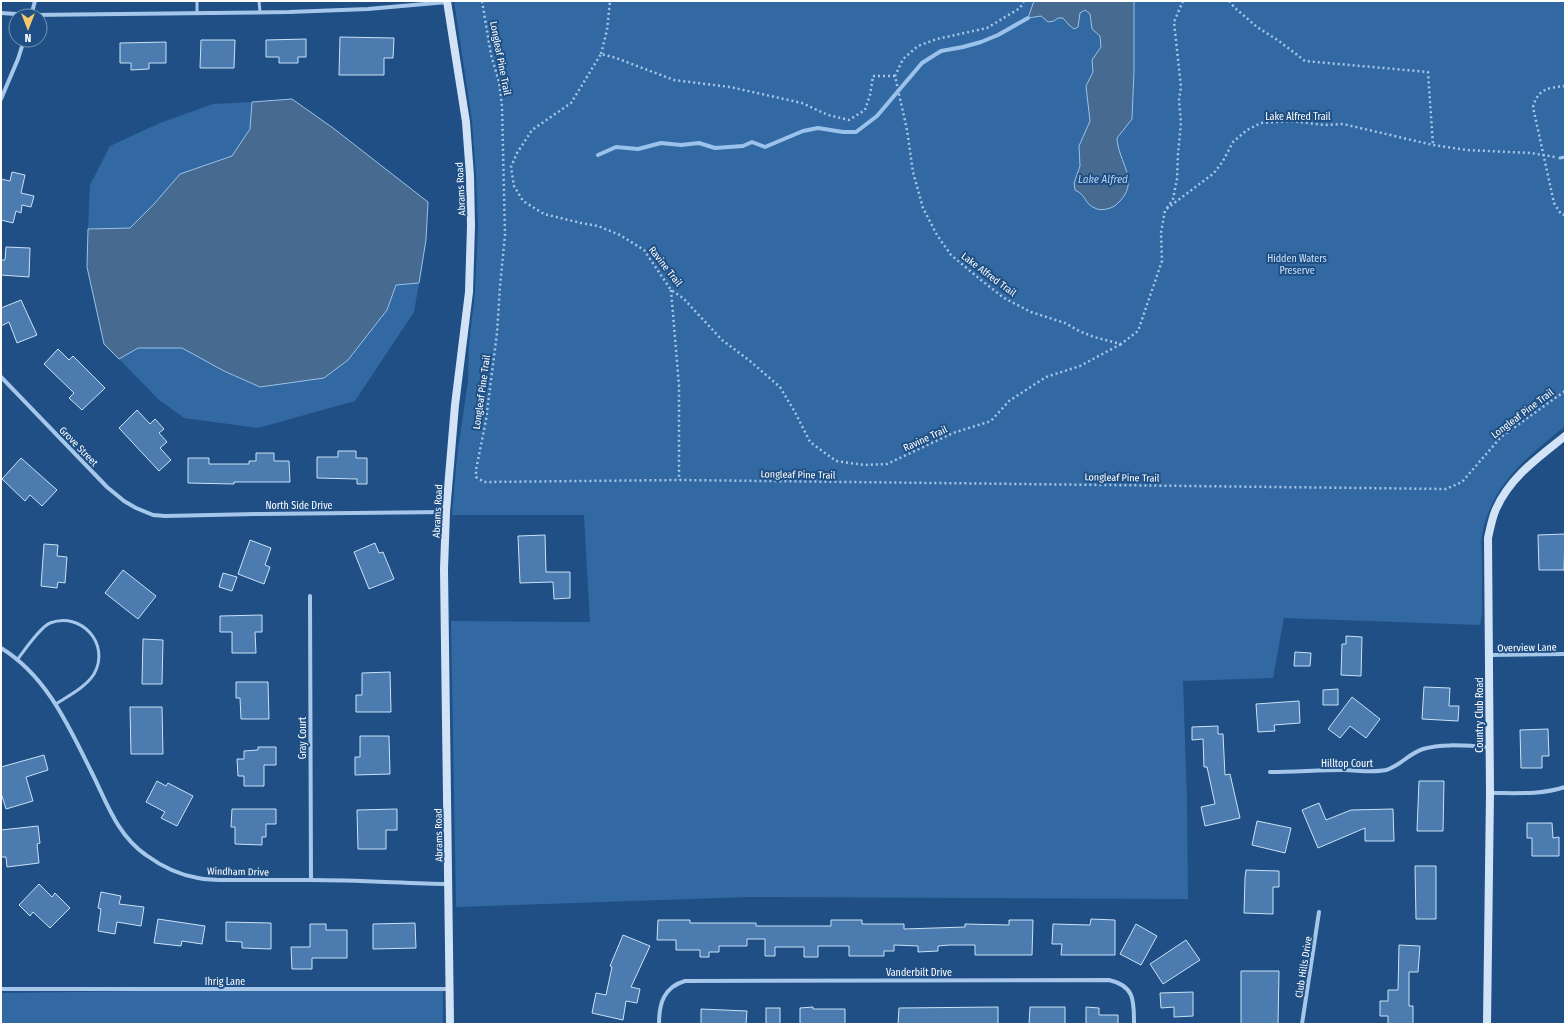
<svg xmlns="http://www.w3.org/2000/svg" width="1566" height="1025" font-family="'Fira Sans Condensed',sans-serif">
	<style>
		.green { fill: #3269a2 }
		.water { fill: #476a90; stroke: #9ac2eb }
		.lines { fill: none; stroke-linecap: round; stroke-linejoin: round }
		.stream { stroke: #9ac2eb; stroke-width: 4 }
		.building { fill: #4b7baf; stroke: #cbe1f7 }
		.path { stroke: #a6c7ea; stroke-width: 2.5; stroke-dasharray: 2 3; stroke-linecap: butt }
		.lane { stroke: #a6c7ea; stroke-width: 3 }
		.street { stroke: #a6c7ea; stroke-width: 4 }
		.secondary { stroke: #d2e3f7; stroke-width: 8 }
		.labels { text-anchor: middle; stroke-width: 4; stroke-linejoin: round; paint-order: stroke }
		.street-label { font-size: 10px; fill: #fff; stroke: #1f4f84 }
		.park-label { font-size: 10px; fill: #cbe1f7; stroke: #1f4f84 }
		.water-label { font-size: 11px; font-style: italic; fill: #b2d1f1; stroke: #1f4f84 }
	</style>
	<rect width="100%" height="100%" fill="#1f4f84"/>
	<!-- green -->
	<g class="green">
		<path d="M454,1H1565V426C1527,458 1491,483 1482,536C1481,543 1482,552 1482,560C1482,578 1482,597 1482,615L1480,625L1284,618L1273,678L1183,681L1187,799L1188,899L750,897L456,907L451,621L590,622L584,515H452L457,456L468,381L469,344L475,293L478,226L476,175L472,121Z"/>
		<path d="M252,102L250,129L232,156L180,174L154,204L130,228L88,229L90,185L110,146L160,123L213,104Z"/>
		<path d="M419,283L414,312L355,401L258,428L184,418L158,399L119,359L138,348H183L224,371L260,387L348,360L387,310L396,285Z"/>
		<path d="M443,987V1024H1V993Z"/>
	</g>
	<!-- water -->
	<g class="water">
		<path d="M1034,1H1134V71L1132,119L1117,138C1118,163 1142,181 1117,204C1113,208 1103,211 1097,209C1083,204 1088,196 1075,190L1074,183L1080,166L1079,146L1090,121L1086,86L1093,72L1092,60L1101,47L1100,36L1092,29L1090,14L1085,10L1080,13L1078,27L1074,29L1069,25L1063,18H1058L1054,21L1048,22L1041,16L1028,18Z"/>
		<path d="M292,99L333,128L428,202L426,240L419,283L396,285L387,310L348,360L324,378L260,387L224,371L182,348H138L119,359L104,344L87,267L88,229L130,228L154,204L180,174L232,156L250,129L252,102Z"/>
	</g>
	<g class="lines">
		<!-- stream -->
		<path class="stream" d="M598,155L616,147L638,149L661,143L681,145L699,143L715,148L743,146L752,142L765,147L803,131L818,128L843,132H856L877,116L922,63L941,51L963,47L981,42L998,35L1028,18"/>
	</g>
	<!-- building -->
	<g class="building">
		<path d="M340,37L394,38L393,58H384V75H339Z"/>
		<path d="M306,39V57H298V63H279V57H266V40Z"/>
		<path d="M201,40H235L234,68H200Z"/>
		<path d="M166,42V63H149V69L131,70V63H120V43Z"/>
		<path d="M12,172L25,175L21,193L34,196L31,207L22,205L21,213L16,211L13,223L1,220V179L10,181Z"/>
		<path d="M6,247L30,248L29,277L1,275V260H5Z"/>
		<path d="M21,300L37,335L17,343L9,322L1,326V308Z"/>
		<path d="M58,349L69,360L73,356L105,388L82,410L69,398L74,393L44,364Z"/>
		<path d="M137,410L150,424L155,419L164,429L159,433L167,442L160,448L171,460L159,471L119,428Z"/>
		<path d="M338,451H356V458H367V484H357V479L317,478V457H338Z"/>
		<path d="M256,453H274V461H289L290,482H234V484L188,483V458H209V464H249V461H256Z"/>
		<path d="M21,458L57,490L42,506L30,495L25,501L2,479Z"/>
		<path d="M1565,534L1564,570H1539L1538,535Z"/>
		<path d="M545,535L546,572H570V598L554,599L553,582L520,583L518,536Z"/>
		<path d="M250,540L271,548L265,565L270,567L264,584L238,574Z"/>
		<path d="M375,543L379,553L383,552L394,579L369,589L354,552Z"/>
		<path d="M44,544L58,545L57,556L67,557L65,583L58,582L57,588L41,586Z"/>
		<path d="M123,570L156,596L138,619L105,593Z"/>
		<path d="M223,573L237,577L232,591L219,587Z"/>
		<path d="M262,615V632H255L256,653H232V632H220V616Z"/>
		<path d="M1346,636L1362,637L1361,676L1341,675L1342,644H1346Z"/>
		<path d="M143,639L163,640L162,684H142Z"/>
		<path d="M1295,652L1311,653L1310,666H1294Z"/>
		<path d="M390,672L391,712H356V695H362V673Z"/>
		<path d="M236,682H268L269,719H241L240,698H236Z"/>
		<path d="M1424,687L1450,688L1449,706H1459L1458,721L1422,719Z"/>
		<path d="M1338,689V705H1323V690Z"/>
		<path d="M1352,697L1380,719L1366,738L1350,726L1340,738L1328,729Z"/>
		<path d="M1299,701L1300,723L1274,725L1275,731L1258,732L1256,704Z"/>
		<path d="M130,707H162L163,754H131Z"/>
		<path d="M1218,726V734H1223L1225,775L1230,774L1240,818L1205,826L1201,807L1215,804L1207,767H1204L1203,739L1192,740V727Z"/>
		<path d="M1548,729L1549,756H1542V768H1521L1520,730Z"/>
		<path d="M360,736H389L390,774L355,775V757H360Z"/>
		<path d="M258,747H276V765H264V786H244V776H238L237,759H244V751L258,750Z"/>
		<path d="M44,755L48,770L26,777L33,801L6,809L1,793V767Z"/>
		<path d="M157,781L166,786L168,783L193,796L177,826L161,818L165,812L146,802Z"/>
		<path d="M1419,781H1444L1443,831H1417Z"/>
		<path d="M1319,803L1326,820L1351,810L1393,809L1394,841H1365V828L1318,848L1302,810Z"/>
		<path d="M232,809H276V824H266V837H262V845L235,844V827H231Z"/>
		<path d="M397,809V830H386V849H358L357,810Z"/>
		<path d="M1257,821L1291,828L1285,853L1252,845Z"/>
		<path d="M1527,823H1552L1553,838L1559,837V856H1532V838H1527Z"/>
		<path d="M38,826L40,843L37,844L39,863L7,867L6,857H1V830Z"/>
		<path d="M1415,866H1436V919H1416Z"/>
		<path d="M1246,870L1279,871V887H1273V914L1244,913L1245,878Z"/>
		<path d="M39,884L52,897L55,893L70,908L50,928L33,912L30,916L19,905Z"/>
		<path d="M101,892L121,896L119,904L144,907L141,926L117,922L115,934L98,931L101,909L98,908Z"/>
		<path d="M158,919L205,926L202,944L182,941L181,946L154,943Z"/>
		<path d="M1091,919L1115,920V955H1061L1062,944H1052L1053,924L1090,925Z"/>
		<path d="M658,920H690V923H756V926H831V920H862V924H904V929L965,927V924L1009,925V920H1033L1032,955H975V945H949L938,946V951L918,952V946L894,945V951H884V956H849V946H818V957H804V947H775V956H765V939H747V946H719V952H709V957H700V950H676V940H657Z"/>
		<path d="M226,922L271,923V949L242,948V942L226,941Z"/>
		<path d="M415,923L416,948L373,949V924Z"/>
		<path d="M310,924H326V930H347V958H312V969H292L291,947H310Z"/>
		<path d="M1136,924L1157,936L1141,965L1120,954Z"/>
		<path d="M623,935L650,946L631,987L640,989L637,1003L626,1001L623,1020L592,1013L596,993L606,995L612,967L610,966Z"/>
		<path d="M1186,940L1200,960L1163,984L1150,964Z"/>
		<path d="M1399,945L1420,946L1418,972H1409V1006H1413V1024H1388V1016H1380V1001H1388V990H1398Z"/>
		<path d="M1241,971H1279L1278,1024H1241Z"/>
		<path d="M1193,992V1016L1174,1017V1007L1161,1008L1160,993Z"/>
		<path d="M813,1007V1009H845V1024H800V1008Z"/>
		<path d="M998,1007V1024H898L899,1008Z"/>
		<path d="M1030,1007H1065V1024H1029Z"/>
		<path d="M1086,1007L1099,1008V1015H1118V1024H1086Z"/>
		<rect x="766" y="1008" width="14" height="16"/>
		<path d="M701,1009L747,1011L746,1024H701Z"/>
	</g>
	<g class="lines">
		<!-- path -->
		<g class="path">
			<path d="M482,1L491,55L499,82L502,106L505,235L500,286L497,333L486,420L476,470V477L484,482L679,480L1446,489L1462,482L1501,437L1565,391"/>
			<path d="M1024,1L1020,8L987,28L937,39L918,46L903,59L895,76L907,130L913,172L923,208L937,235L951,255L981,280L1004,298L1031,312L1065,323L1079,331L1094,337L1121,344L1138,331L1162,261L1161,233L1165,210L1214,173L1223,161L1233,142L1247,130L1261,123L1291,121L1324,125L1343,124L1433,145L1466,150L1531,153L1555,157"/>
			<path d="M1229,1L1235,8L1257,27L1279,41L1305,61L1428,72L1433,145"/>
			<path d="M601,54L607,30L610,1"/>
			<path d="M895,76H873L870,95L865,110L849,120L828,115L802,103L730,87L674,80L616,58L601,54L571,103L532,130L517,153L511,167L514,186L523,201L544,214L581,223L598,226L620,235L644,250L671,290L683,298L722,340L750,361L780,387L796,414L810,442L836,461L864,465L887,464L953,433L991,421L1009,401L1046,377L1080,366L1121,344"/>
			<path d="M1565,86C1547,88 1538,89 1533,107L1554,203L1561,214L1565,215"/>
			<path d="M1167,208L1173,199L1177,179L1178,154L1181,123L1179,100L1181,87L1174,22L1183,1"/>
			<path d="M671,290L679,386V480"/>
		</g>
		<!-- lane -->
		<g class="lane">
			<path d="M197,1V13"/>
			<path d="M259,1L260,12"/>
			<path d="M1560,158L1565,157"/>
			<path d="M17,660C24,651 40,627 50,623C81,611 111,644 94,674C86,687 68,696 56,704"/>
		</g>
		<!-- street -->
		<g class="street">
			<path d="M1,13L31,15L289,12L368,9L447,2"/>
			<path d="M31,16L35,1"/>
			<path d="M1,99L18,59L24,40"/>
			<path d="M1,377L107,487L124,501L136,508L153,515L165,516L259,514L446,512"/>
			<path d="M310,596L311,880"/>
			<path d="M1,648C47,676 69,727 92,773C107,803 117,835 146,855C161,866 180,875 198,878C213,881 228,880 243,880C265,880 288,880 310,880C356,880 402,883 449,884"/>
			<path d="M1489,655L1565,654"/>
			<path d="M1270,772C1294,772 1319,770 1343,770C1357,770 1372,773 1386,770C1400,766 1408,754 1423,749C1443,743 1468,746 1489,747"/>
			<path d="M1490,793C1515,793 1541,795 1565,787"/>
			<path d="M1,989H449"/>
			<path d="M659,1024C659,1003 664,987 685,981L1109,980C1135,986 1134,1001 1134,1024"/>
			<path d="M1302,1024L1319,912"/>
		</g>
		<!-- secondary -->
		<g class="secondary">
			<path d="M447,1L466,122L470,176L471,226L469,292L455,405L446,512L444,569L450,1024"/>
			<path d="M1487,1024L1490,793L1488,538C1490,529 1492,518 1496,509C1510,477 1539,457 1565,436"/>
		</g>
	</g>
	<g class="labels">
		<!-- street labels -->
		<g class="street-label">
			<text transform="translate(501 58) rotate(79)" y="4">Longleaf Pine Trail</text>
			<text x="1298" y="120">Lake Alfred Trail</text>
			<text transform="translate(460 189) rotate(-93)" y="4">Abrams Road</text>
			<text transform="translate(666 266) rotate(52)" y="4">Ravine Trail</text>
			<text transform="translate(989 274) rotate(37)" y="4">Lake Alfred Trail</text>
			<text transform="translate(481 392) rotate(-82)" y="4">Longleaf Pine Trail</text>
			<text transform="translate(1522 413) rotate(-37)" y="4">Longleaf Pine Trail</text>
			<text transform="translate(925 438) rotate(-25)" y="4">Ravine Trail</text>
			<text transform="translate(79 446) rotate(46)" y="4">Grove Street</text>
			<text transform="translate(798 474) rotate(1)" y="4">Longleaf Pine Trail</text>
			<text transform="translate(1122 477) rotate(1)" y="4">Longleaf Pine Trail</text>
			<text x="299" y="509">North Side Drive</text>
			<text transform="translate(437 511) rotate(-87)" y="4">Abrams Road</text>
			<text transform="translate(1527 647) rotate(-1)" y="4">Overview Lane</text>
			<text transform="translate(1479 715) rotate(-90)" y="4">Country Club Road</text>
			<text transform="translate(302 738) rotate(-90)" y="4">Gray Court</text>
			<text x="1347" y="767">Hilltop Court</text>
			<text transform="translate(438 835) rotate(-91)" y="4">Abrams Road</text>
			<text transform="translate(238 871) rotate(1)" y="4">Windham Drive</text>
			<text transform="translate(1303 967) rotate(-81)" y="4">Club Hills Drive</text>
			<text x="919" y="976">Vanderbilt Drive</text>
			<text x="225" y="985">Ihrig Lane</text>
		</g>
		<!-- park labels -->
		<g class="park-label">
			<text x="1297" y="262">Hidden Waters<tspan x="1297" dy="12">Preserve</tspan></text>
		</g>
		<!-- water labels -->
		<g class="water-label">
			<text x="1103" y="183">Lake Alfred</text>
		</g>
	</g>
	<!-- border -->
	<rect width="1566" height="1025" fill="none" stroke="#ffffff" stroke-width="4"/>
	<!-- north arrow -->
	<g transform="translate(28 28) rotate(180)"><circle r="19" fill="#1f4f84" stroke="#7995b5"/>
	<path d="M0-3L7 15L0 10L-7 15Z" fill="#f8c966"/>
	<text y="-6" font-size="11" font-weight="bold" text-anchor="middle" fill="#ffffff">N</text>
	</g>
</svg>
